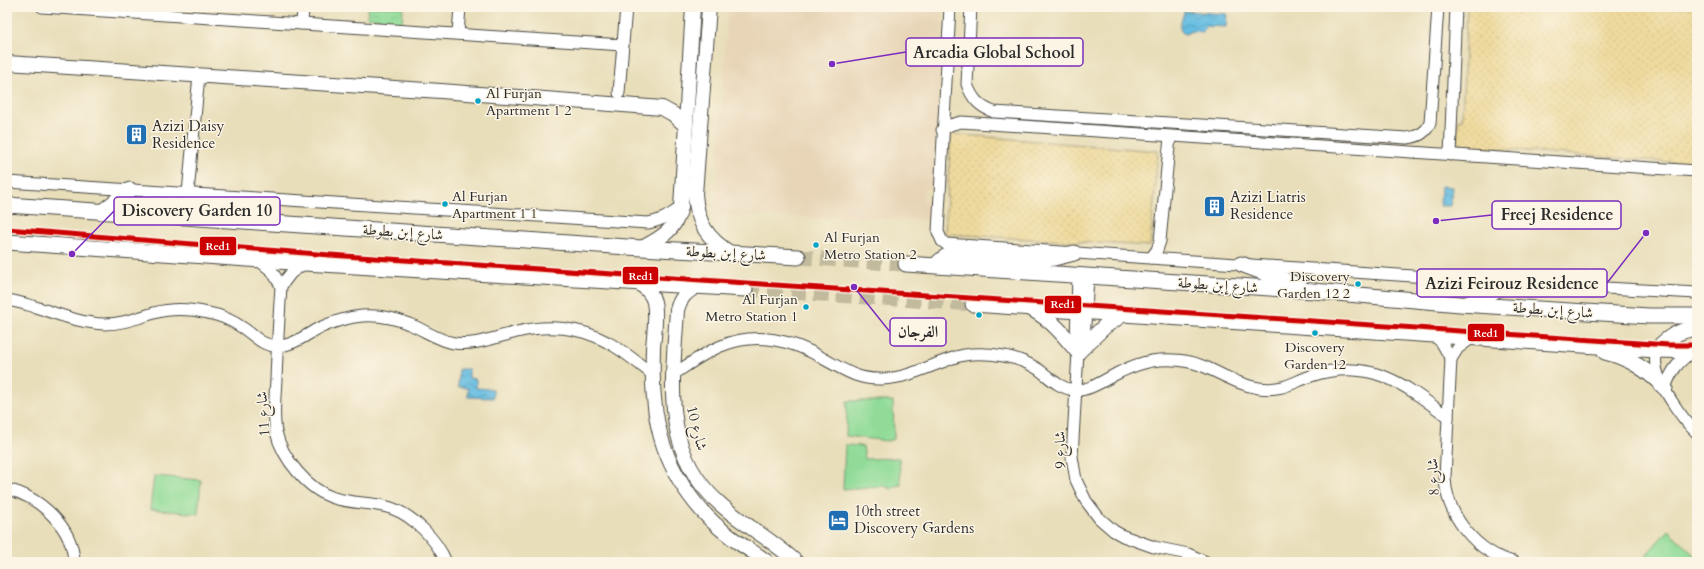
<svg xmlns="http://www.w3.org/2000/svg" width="1704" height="569" font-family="Cardo,Amiri,serif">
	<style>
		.built { fill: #e8d5b7 }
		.grass { fill: #8fdb97; stroke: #5d8361 }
		.sand { fill: url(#sand-dots); stroke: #8c8264 }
		.park { fill: url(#park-crowns); stroke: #5d8361 }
		.water { fill: url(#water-waves); stroke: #487486 }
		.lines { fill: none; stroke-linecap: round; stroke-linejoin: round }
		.secondary-tunnel { stroke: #c2ba9d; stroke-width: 15; stroke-dasharray: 15 8; stroke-linecap: butt }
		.minor-casing { stroke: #474640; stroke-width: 13 }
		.tertiary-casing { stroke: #474640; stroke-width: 16 }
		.secondary-casing { stroke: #474640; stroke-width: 17 }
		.minor { stroke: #fff; stroke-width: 11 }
		.tertiary { stroke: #fff; stroke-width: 14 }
		.secondary { stroke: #fff; stroke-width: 15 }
		.metro-1-casing { stroke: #fcf5e5; stroke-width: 8 }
		.metro-1 { stroke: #c00; stroke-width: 5 }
		.bus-dot { fill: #02a3c6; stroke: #fcf5e5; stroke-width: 1.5 }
		.labels { text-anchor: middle; stroke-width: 3; stroke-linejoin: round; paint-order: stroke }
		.bus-label { font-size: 14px; fill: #2b2b2b; stroke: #fcf5e5; text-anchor: start }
		.poi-label { font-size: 15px; fill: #2b2b2b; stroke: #fcf5e5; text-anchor: start }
		.street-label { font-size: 15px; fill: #2b2b2b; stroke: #fcf5e5 }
		.leader { fill: none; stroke: #7b2cbf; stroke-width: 1.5 }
		.callout-dot { fill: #7b2cbf; stroke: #fcf5e5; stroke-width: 1.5 }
		.callout { fill: #fcf5e5; stroke: #7b2cbf; stroke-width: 1.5 }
		.callout-label { font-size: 16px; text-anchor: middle; font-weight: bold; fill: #2b2b2b }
		.line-badge { stroke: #fcf5e5; stroke-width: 1.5 }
		.badge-label { font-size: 11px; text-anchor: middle; font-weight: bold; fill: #fff }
	</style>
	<defs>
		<pattern id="sand-dots" width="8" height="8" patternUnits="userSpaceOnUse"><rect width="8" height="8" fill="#eeda9e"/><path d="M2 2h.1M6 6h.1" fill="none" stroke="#cb8" stroke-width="1.8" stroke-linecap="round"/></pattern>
		<pattern id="park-crowns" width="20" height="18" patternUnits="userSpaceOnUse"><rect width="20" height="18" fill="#8fdb97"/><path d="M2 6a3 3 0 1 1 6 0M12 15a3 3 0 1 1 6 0" fill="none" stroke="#7cbc82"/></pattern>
		<pattern id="water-waves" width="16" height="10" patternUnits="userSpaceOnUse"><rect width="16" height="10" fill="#65bde2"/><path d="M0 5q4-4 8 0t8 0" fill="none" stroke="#539ab7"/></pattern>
	</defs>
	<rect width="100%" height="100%" fill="#fcf5e5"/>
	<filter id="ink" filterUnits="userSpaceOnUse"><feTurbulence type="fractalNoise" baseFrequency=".025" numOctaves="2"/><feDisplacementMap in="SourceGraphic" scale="8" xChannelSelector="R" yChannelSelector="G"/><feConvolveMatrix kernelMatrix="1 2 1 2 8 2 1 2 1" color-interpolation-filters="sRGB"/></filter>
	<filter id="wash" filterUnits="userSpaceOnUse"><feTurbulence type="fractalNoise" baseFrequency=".012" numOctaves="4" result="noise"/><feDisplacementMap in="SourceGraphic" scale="16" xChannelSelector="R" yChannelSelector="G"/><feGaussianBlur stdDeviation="0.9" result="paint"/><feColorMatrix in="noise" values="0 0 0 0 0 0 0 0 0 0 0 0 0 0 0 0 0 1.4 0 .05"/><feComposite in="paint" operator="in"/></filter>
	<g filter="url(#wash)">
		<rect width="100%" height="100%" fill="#e8deba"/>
		<!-- built -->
		<path class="built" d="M728,7H944L933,189H924L923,201L932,202L931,220L831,216L830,218L715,215Z"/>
		<!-- grass -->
		<g class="grass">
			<path d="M847,401H893L894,439L887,441L846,436Z"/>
			<path d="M845,445L863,446L865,459L899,458L901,485H898L891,489L885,486L843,489Z"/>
			<path d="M154,476L201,480L198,514L150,509Z"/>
			<path d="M1668,530L1697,558V562H1652L1645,556Z"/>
		</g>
		<!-- sand -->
		<g class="sand">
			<path d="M1467,7H1697V164L1461,146L1457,138L1458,120H1462Z"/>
			<path d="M951,134L1158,151L1150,246L945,234Z"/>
		</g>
		<!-- park -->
		<path class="park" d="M368,7H403L402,23L367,17Z"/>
		<!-- water -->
		<g class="water">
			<path d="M1184,11L1227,14L1226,27L1205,26L1203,32L1192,31L1185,34C1175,29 1183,20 1184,11Z"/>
			<path d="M1441,186L1452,187L1450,206H1440Z"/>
			<path d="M459,369H469V378L476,379V388L493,389V398L468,397V388L458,387Z"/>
		</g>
	</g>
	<g filter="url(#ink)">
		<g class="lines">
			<!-- secondary-tunnel -->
			<g class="secondary-tunnel">
				<path d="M798,257L906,264"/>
				<path d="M745,289L973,304"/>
			</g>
			<defs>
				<g id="minor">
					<path d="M42,7L623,45"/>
					<path d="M950,7L938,232L942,241L946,244L1515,283L1697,293"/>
					<path d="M971,7L967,84C972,99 980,107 994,112L1407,138C1418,137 1426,133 1430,123L1438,7"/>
					<path d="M302,24L303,7"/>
					<path d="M458,34L460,7"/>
					<path d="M619,93L626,7"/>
					<path d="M942,130L950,125L961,122L1697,171"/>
					<path d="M1450,155L1456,7"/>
					<path d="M7,182L648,223C661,221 670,216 681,207"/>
					<path d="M188,193L199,75"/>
					<path d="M1151,258L1157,250L1160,241L1170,137"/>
					<path d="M258,260L272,271L281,286"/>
					<path d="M305,263L291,273L281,286C279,317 277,349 276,380C275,397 273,415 276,432C282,458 308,490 334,498C353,504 373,502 391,508C414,516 437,540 446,562"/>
					<path d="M1078,277L1076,340L1078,352L1072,457L1076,480L1086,501L1099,518L1114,531L1123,536L1154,547L1188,554L1206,562"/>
					<path d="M7,300C40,305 71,323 104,324C122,324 137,318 154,313C171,308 191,309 208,313C220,315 233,321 243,328C254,335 261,345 275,346C291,347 306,335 319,328C333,322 347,317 362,316C377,315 395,318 409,324C425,330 437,340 454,343C476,346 496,337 517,332C548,324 580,327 607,342C623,350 638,363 652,374"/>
					<path d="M1433,334L1442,343L1451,359"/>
					<path d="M1473,337L1458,348L1451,359L1445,477C1446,516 1477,553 1514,562"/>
					<path d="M1080,348L1084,341L1088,277"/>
					<path d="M1656,350C1656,355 1655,361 1656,366C1658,385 1683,420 1697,433"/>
					<path d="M674,374C689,364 704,353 721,346C756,331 793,340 824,359C844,370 858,380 882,379C907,378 927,367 950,359C967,352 986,353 1004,356C1016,358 1032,364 1042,372C1052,380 1060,388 1074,390C1089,392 1107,378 1120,372C1130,367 1141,363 1152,361C1169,358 1189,360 1205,367C1224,375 1239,385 1259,388C1283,391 1291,383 1311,376C1370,357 1404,384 1448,417"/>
					<path d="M1665,388C1671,371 1679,360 1694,351"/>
					<path d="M7,489C40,497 73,527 74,562"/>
				</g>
				<g id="tertiary">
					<path d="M709,7L695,194C697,223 707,239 732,254"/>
					<path d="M7,63L441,91L662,108L673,114L685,125"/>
					<path d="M642,248C662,237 675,231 681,207L693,7"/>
					<path d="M637,282C645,287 652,293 654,302C657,316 654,334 653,348C652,382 653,415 664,447C677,483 701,515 732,538C744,547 756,553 767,562"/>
					<path d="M697,286C686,292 680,298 677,310C673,380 660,451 719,503C743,525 772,539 796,562"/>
				</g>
				<g id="secondary">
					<path d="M7,205L642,248L798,257"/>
					<path d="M102,212L130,190"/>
					<path d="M7,242L305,263L745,289"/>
					<path d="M906,264L1314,291L1460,304L1649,316H1697"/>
					<path d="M1241,264L1300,286"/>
					<path d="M936,265C943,258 948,254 958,253L1044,259L1054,258L1074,253"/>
					<path d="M1469,303C1485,298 1498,286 1515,283"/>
					<path d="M973,304L1656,350L1697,351"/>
					<path d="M1032,309C1052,320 1064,335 1078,352L1105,326L1123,314"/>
					<path d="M1656,350C1668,337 1679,330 1697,328"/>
					<path d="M1605,352C1629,358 1647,369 1665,388"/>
				</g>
			</defs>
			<!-- minor casing -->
			<use href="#minor" class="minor-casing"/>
			<!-- tertiary casing -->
			<use href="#tertiary" class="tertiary-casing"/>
			<!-- secondary casing -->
			<use href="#secondary" class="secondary-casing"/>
			<!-- minor -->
			<use href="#minor" class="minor"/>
			<!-- tertiary -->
			<use href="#tertiary" class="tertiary"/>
			<!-- secondary -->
			<use href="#secondary" class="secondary"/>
			<defs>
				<path id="metro-1" d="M7,229L330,255L1669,345H1697"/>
			</defs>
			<!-- metro-1 casing -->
			<use href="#metro-1" class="metro-1-casing"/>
			<!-- metro-1 -->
			<use href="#metro-1" class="metro-1"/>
		</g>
	</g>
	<!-- icons -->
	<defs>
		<symbol id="building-square" viewBox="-11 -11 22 22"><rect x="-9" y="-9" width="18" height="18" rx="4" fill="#1f6fb2" stroke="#fcf5e5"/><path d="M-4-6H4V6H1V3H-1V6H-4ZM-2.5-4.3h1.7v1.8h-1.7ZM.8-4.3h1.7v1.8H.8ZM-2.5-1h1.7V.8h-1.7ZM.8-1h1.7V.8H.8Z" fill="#fff"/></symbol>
		<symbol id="hotel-square" viewBox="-11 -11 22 22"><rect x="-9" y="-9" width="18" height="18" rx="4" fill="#1f6fb2" stroke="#fcf5e5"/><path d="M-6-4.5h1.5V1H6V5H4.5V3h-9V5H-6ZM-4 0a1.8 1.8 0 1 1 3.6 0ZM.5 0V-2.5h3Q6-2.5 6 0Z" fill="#fff"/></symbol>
	</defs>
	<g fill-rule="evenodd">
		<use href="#building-square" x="124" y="122" width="25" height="25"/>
		<use href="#building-square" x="1202" y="194" width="25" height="25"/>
		<use href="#hotel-square" x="826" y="508" width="25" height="25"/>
	</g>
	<!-- markers -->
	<g class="bus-dot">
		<circle cx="478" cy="101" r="3.5"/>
		<circle cx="445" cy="204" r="3.5"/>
		<circle cx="816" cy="245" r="3.5"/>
		<circle cx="1358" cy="284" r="3.5"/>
		<circle cx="806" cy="307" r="3.5"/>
		<circle cx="979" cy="315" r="3.5"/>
		<circle cx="1315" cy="333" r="3.5"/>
	</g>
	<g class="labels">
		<!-- bus labels -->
		<g class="bus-label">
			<text x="486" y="98">Al Furjan<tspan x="486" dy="17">Apartment 1 2</tspan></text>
			<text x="452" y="201">Al Furjan<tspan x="452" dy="17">Apartment 1 1</tspan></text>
			<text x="824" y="242">Al Furjan<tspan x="824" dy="17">Metro Station 2</tspan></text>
			<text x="1350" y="281" text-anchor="end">Discovery<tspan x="1350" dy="17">Garden 12 2</tspan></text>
			<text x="798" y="304" text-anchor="end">Al Furjan<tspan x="798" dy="17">Metro Station 1</tspan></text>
			<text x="1315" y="352" text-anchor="middle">Discovery<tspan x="1315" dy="17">Garden 12</tspan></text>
		</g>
		<!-- poi labels -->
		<g class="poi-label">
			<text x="152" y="131">Azizi Daisy<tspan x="152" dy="17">Residence</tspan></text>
			<text x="1230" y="202">Azizi Liatris<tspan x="1230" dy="17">Residence</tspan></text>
			<text x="854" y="516">10th street<tspan x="854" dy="17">Discovery Gardens</tspan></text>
		</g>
		<!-- street labels -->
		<g class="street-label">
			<text transform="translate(403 232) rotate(4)" y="5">شارع إبن بطوطة</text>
			<text transform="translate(726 253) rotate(3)" y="5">شارع إبن بطوطة</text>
			<text transform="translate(1218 285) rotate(4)" y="5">شارع إبن بطوطة</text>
			<text transform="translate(1553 310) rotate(4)" y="5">شارع إبن بطوطة</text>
			<text transform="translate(263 414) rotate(-94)" y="5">شارع 11</text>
			<text transform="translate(697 428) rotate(76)" y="5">شارع 10</text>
			<text transform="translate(1060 450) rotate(-91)" y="5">شارع 9</text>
			<text transform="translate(1433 477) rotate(-93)" y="5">شارع 8</text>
		</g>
	</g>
	<!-- callouts -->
	<path class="leader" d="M832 64L906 52M72 254L114 211M1436 221L1492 215M1646 233L1607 283M854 287L890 332"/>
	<g class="callout-dot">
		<circle cx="832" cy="64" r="4"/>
		<circle cx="72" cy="254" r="4"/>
		<circle cx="1436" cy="221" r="4"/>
		<circle cx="1646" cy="233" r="4"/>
		<circle cx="854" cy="287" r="4"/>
	</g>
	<g class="callout">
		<rect x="906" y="38" width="177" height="28" rx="4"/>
		<rect x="114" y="197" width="166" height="28" rx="4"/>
		<rect x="1492" y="201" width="129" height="28" rx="4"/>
		<rect x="1417" y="269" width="190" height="28" rx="4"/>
		<rect x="890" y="318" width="56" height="28" rx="4"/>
	</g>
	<g class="callout-label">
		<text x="994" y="58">Arcadia Global School</text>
		<text x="197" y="216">Discovery Garden 10</text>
		<text x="1557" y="220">Freej Residence</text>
		<text x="1512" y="289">Azizi Feirouz Residence</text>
		<text x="918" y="337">الفرجان</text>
	</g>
	<g class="line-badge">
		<rect x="199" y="236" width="38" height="20" rx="4" fill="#c00"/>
		<rect x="622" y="266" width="37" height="19" rx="4" fill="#c00"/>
		<rect x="1044" y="295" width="38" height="19" rx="4" fill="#c00"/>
		<rect x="1467" y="323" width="38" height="19" rx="4" fill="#c00"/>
	</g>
	<g class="badge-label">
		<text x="218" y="250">Red1</text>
		<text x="641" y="280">Red1</text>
		<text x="1063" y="308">Red1</text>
		<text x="1486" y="337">Red1</text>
	</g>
	<!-- margin -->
	<rect width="1704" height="569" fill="none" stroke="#fcf5e5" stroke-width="24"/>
</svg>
